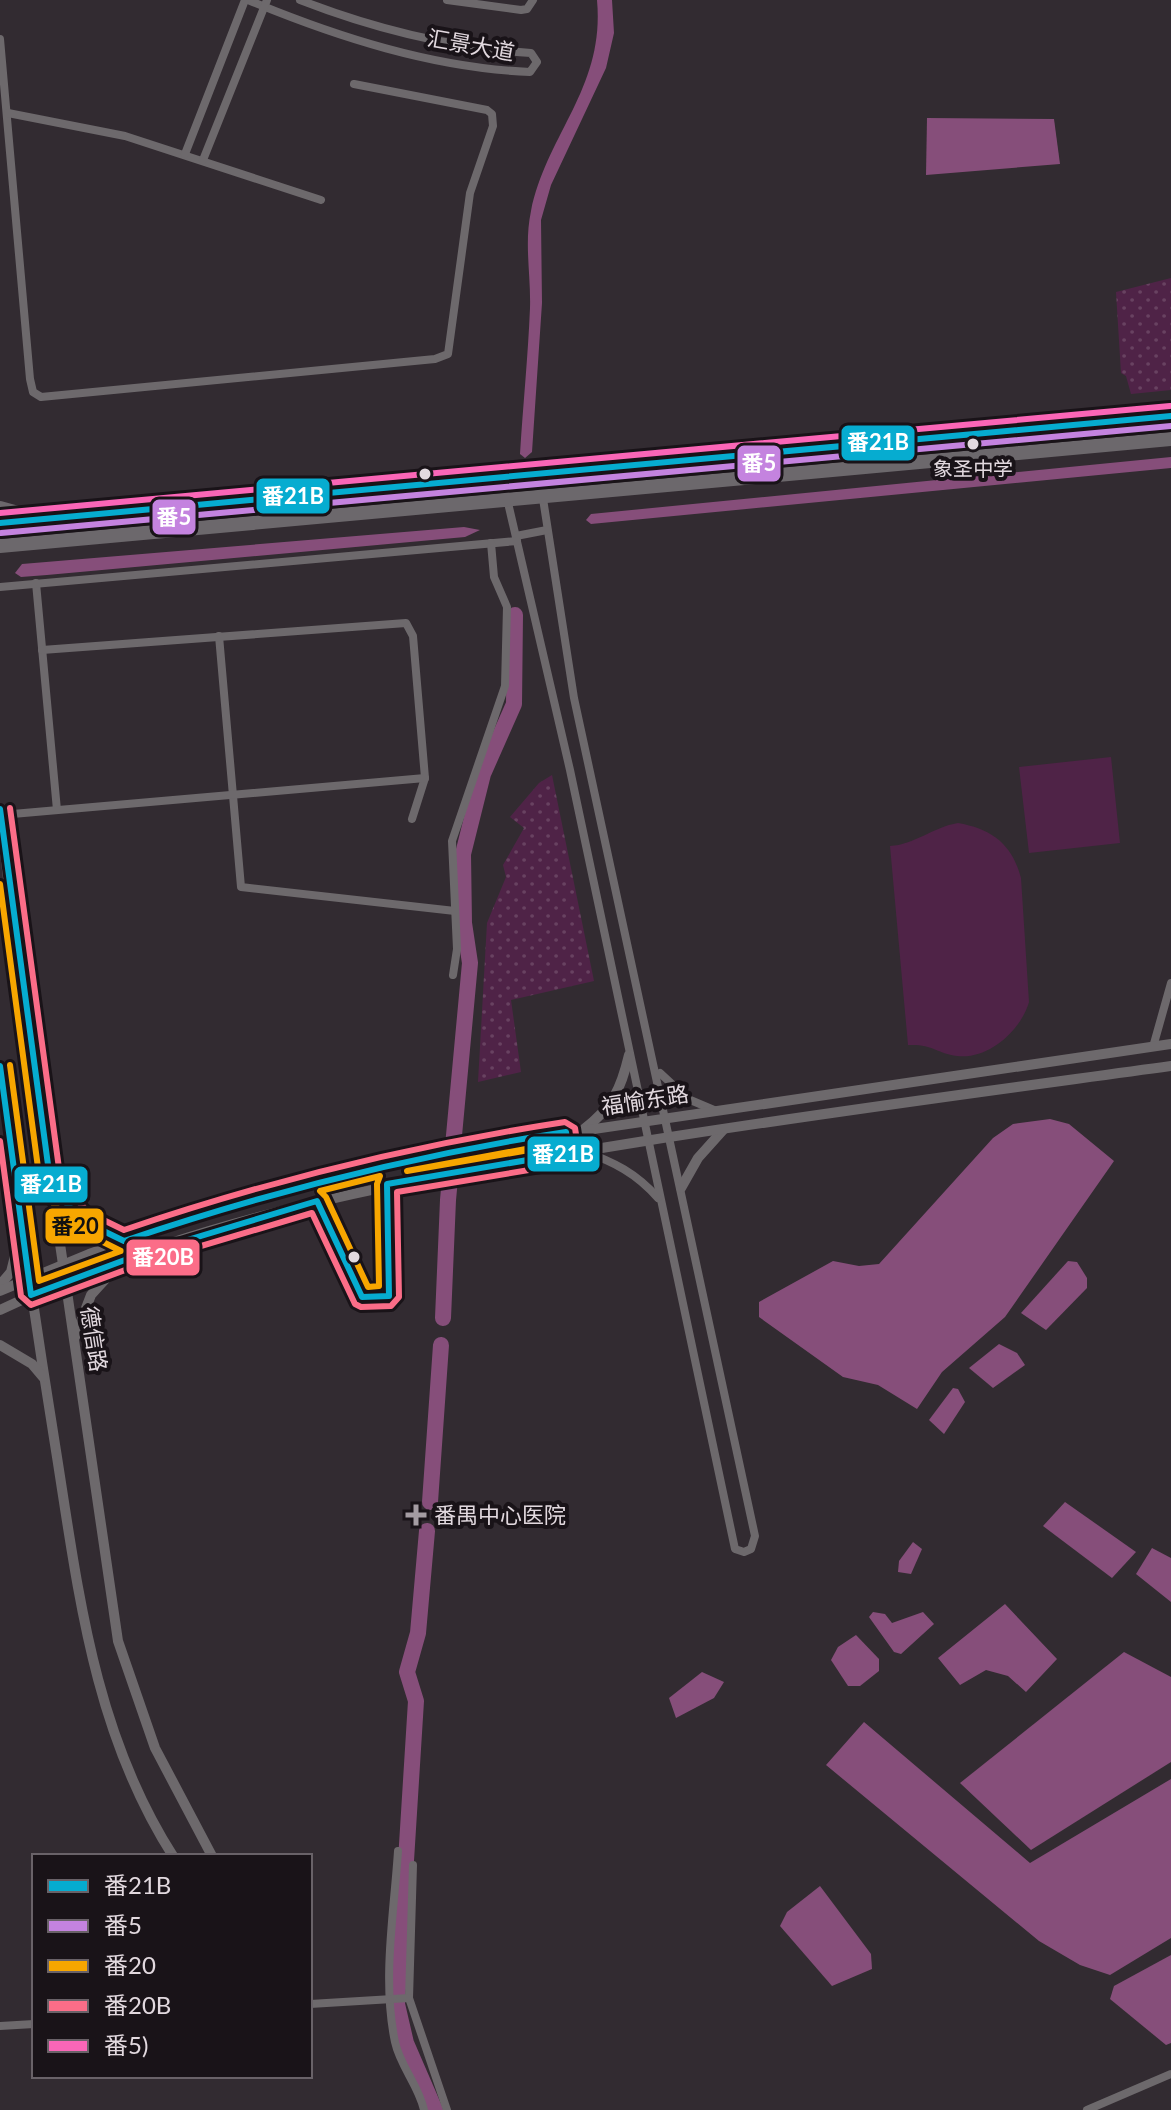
<svg xmlns="http://www.w3.org/2000/svg" width="1171" height="2110" font-family="Lato,'Noto Sans SC',sans-serif">
	<style>
		.grass { fill: url(#grass-dots) }
		.garden { fill: #4f2347 }
		.water { fill: #864e7a }
		.lines { fill: none; stroke-linecap: round; stroke-linejoin: round }
		.river { stroke: #864e7a; stroke-width: 16 }
		.minor { stroke: #6d696c; stroke-width: 8 }
		.tertiary { stroke: #6d696c; stroke-width: 10 }
		.trunk { stroke: #6c686c; stroke-width: 14 }
		.bus-1-casing { stroke: #191318; stroke-width: 12 }
		.bus-2-casing { stroke: #191318; stroke-width: 12 }
		.bus-3-casing { stroke: #191318; stroke-width: 12 }
		.bus-4-casing { stroke: #191318; stroke-width: 12 }
		.bus-5-casing { stroke: #191318; stroke-width: 12 }
		.bus-1 { stroke: #06acd0; stroke-width: 6 }
		.bus-2 { stroke: #c483df; stroke-width: 6 }
		.bus-3 { stroke: #f7a600; stroke-width: 6 }
		.bus-4 { stroke: #fb6d88; stroke-width: 6 }
		.bus-5 { stroke: #fa66b7; stroke-width: 6 }
		.bus-dot { fill: #e2d9df; stroke: #191318; stroke-width: 3 }
		.poi-dot { fill: #a49ca2; stroke: #191318; stroke-width: 3 }
		.labels { text-anchor: middle; stroke-width: 8; stroke-linejoin: round; paint-order: stroke }
		.bus-label { font-size: 20px; fill: #e2d9df; stroke: #191318 }
		.street-label { font-size: 22px; fill: #e2d9df; stroke: #191318 }
		.poi-label { font-size: 22px; fill: #e2d9df; stroke: #191318; text-anchor: start }
		.line-badge { stroke: #191318; stroke-width: 3 }
		.badge-label { font-size: 22px; text-anchor: middle; font-weight: bold; fill: #fff }
		.pale-badge-label { font-size: 22px; text-anchor: middle; font-weight: bold; fill: #111 }
	</style>
	<defs>
		<pattern id="grass-dots" width="8" height="8" patternUnits="userSpaceOnUse" patternTransform="scale(2)"><rect width="8" height="8" fill="#4f2347"/><path d="M2 2h.1M6 6h.1" fill="none" stroke="#684261" stroke-width="1.8" stroke-linecap="round"/></pattern>
	</defs>
	<rect width="100%" height="100%" fill="#322b31"/>
	<!-- grass -->
	<g class="grass">
		<path d="M1171,278V390L1131,394L1126,376L1121,373L1116,292Z"/>
		<path d="M552,775L594,981L511,1000L521,1072L478,1082L487,923L506,877L503,865L524,828L510,817L539,783Z"/>
	</g>
	<!-- garden -->
	<g class="garden">
		<path d="M1111,757L1120,843L1029,853L1019,767Z"/>
		<path d="M958,823C992,829 1012,844 1021,878L1029,1002C1021,1030 989,1060 957,1056C936,1053 933,1044 908,1045L890,846C914,845 933,827 958,823Z"/>
	</g>
	<!-- water -->
	<g class="water">
		<path d="M597,0H612L614,33L606,68L551,185L541,220L542,303L532,452L525,458L520,454C523,405 528,357 530,308C531,275 524,244 531,211C547,133 605,88 597,0Z"/>
		<path d="M927,118L1054,119L1060,164L926,175Z"/>
		<path d="M1171,457V468L591,524L586,520L591,514Z"/>
		<path d="M464,527L480,530L465,537L47,575L21,577L15,573L22,564Z"/>
		<path d="M1050,1119L1069,1124L1114,1161L1005,1317L942,1372L917,1409L878,1385L843,1377L759,1317V1302L833,1261L859,1266L879,1264L993,1138L1013,1124Z"/>
		<path d="M1068,1261L1077,1262L1087,1278V1288L1046,1330L1021,1313Z"/>
		<path d="M999,1344L1017,1353L1025,1365L993,1388L969,1368Z"/>
		<path d="M953,1388L958,1389L965,1402L944,1434L929,1420Z"/>
		<path d="M1065,1502L1136,1552L1112,1578L1043,1526Z"/>
		<path d="M913,1542L922,1549L911,1574L898,1572L899,1561Z"/>
		<path d="M1152,1548L1171,1558V1602L1136,1574Z"/>
		<path d="M1005,1604L1057,1659L1026,1692L1008,1676L986,1670L960,1685L938,1658Z"/>
		<path d="M873,1612L885,1614L892,1623L923,1612L934,1624L901,1654L894,1652L869,1617Z"/>
		<path d="M856,1635L879,1659V1671L860,1686H848L831,1660L838,1647Z"/>
		<path d="M1124,1652L1171,1677V1762L1031,1850L960,1783Z"/>
		<path d="M702,1672L724,1682L714,1698L676,1718L669,1698Z"/>
		<path d="M864,1722L1030,1863L1171,1779V1938L1110,1975L1080,1965L1039,1941L826,1765Z"/>
		<path d="M820,1886L871,1954L872,1969L832,1986L780,1926L787,1912Z"/>
		<path d="M1171,1955V2043L1166,2045L1110,1999L1114,1986Z"/>
	</g>
	<g class="lines">
		<!-- river -->
		<g class="river">
			<path d="M443,1318L448,1200L470,963L464,923L463,854L483,774L514,704L515,615"/>
			<path d="M430,1502L441,1345"/>
			<path d="M427,1531L418,1633L407,1672L416,1701L397,2004L406,2043L435,2110"/>
		</g>
		<!-- minor -->
		<g class="minor">
			<path d="M248,0C337,37 433,68 530,72L537,62L531,53C453,48 372,28 300,0"/>
			<path d="M447,0L521,10L527,9L533,0"/>
			<path d="M0,39L30,379L33,392L41,397L435,359L448,354L470,193L493,126L492,114L487,110L354,84"/>
			<path d="M8,113L125,136L321,200"/>
			<path d="M185,154L245,0"/>
			<path d="M203,160L267,0"/>
			<path d="M502,477L570,770L735,1549L744,1552L751,1549L755,1536L574,698L539,473"/>
			<path d="M516,536L547,530"/>
			<path d="M36,583L57,810"/>
			<path d="M0,587L517,541"/>
			<path d="M219,636L241,887L455,911"/>
			<path d="M42,650L406,623L413,636L425,778L412,819"/>
			<path d="M1,815L425,778"/>
			<path d="M453,975L457,949L452,841L505,686L507,607L494,577L491,543"/>
			<path d="M1153,1047L1171,983"/>
			<path d="M660,1073L688,1099L714,1110"/>
			<path d="M583,1151C614,1162 636,1173 658,1198"/>
			<path d="M398,1851C394,1913 382,1980 395,2042C400,2066 419,2086 424,2110"/>
			<path d="M413,1865L409,1998L447,2110"/>
			<path d="M310,2004L409,1998"/>
			<path d="M0,2026L34,2024"/>
			<path d="M1087,2110L1171,2074"/>
		</g>
		<!-- tertiary -->
		<g class="tertiary">
			<path d="M0,809L13,922L118,1641L155,1748L212,1856"/>
			<path d="M0,1066C17,1197 36,1327 57,1457C79,1597 95,1734 173,1856"/>
			<path d="M584,1129C612,1108 621,1089 629,1055"/>
			<path d="M681,1188L698,1158L724,1129"/>
			<path d="M53,1190C71,1214 92,1233 122,1241"/>
			<path d="M0,1285L11,1272L19,1240"/>
			<path d="M0,1291L89,1254L255,1197L432,1153L1171,1044"/>
			<path d="M0,1310C208,1212 422,1177 645,1141C820,1113 996,1090 1171,1066"/>
			<path d="M75,1337L91,1295L120,1263"/>
			<path d="M0,1345L32,1364L43,1377"/>
		</g>
		<!-- trunk -->
		<g class="trunk">
			<path d="M0,508L29,516"/>
			<path d="M0,523L1171,416"/>
			<path d="M0,546L1171,439"/>
		</g>
		<defs>
			<g id="bus-1">
				<path d="M0,523L1171,416"/>
				<path d="M0,809L51,1187L83,1221L124,1241C269,1192 415,1155 566,1132L569,1153L387,1184L389,1296L362,1297L317,1201L141,1254L31,1295L0,1066"/>
			</g>
			<path id="bus-2" d="M1,533L1171,426"/>
			<g id="bus-3">
				<path d="M0,884L41,1190L77,1229L121,1251L39,1281L10,1065"/>
				<path d="M558,1143V1145L407,1171Z"/>
				<path d="M380,1176L377,1184L379,1286L368,1287L326,1197L320,1191Z"/>
			</g>
			<path id="bus-4" d="M0,1141L21,1296L31,1305L144,1263L312,1213L355,1304L361,1307L391,1306L399,1297L397,1192L571,1163L579,1154L575,1128L565,1122C414,1145 268,1181 124,1230L89,1213L61,1183L10,808"/>
			<path id="bus-5" d="M0,513L1170,406"/>
		</defs>
		<!-- bus-1 casing -->
		<use href="#bus-1" class="bus-1-casing"/>
		<!-- bus-2 casing -->
		<use href="#bus-2" class="bus-2-casing"/>
		<!-- bus-3 casing -->
		<use href="#bus-3" class="bus-3-casing"/>
		<!-- bus-4 casing -->
		<use href="#bus-4" class="bus-4-casing"/>
		<!-- bus-5 casing -->
		<use href="#bus-5" class="bus-5-casing"/>
		<!-- bus-1 -->
		<use href="#bus-1" class="bus-1"/>
		<!-- bus-2 -->
		<use href="#bus-2" class="bus-2"/>
		<!-- bus-3 -->
		<use href="#bus-3" class="bus-3"/>
		<!-- bus-4 -->
		<use href="#bus-4" class="bus-4"/>
		<!-- bus-5 -->
		<use href="#bus-5" class="bus-5"/>
	</g>
	<!-- markers -->
	<g class="bus-dot">
		<circle cx="973" cy="444" r="7"/>
		<circle cx="425" cy="474" r="7"/>
		<circle cx="354" cy="1257" r="7"/>
	</g>
	<path class="poi-dot" d="M412 1503h8v8h8v8h-8v8h-8v-8h-8v-8h8z"/>
	<g class="labels">
		<!-- bus labels -->
		<g class="bus-label">
			<text x="973" y="476">象圣中学</text>
		</g>
		<!-- street labels -->
		<g class="street-label">
			<text transform="translate(471 45) rotate(10)" y="8">汇景大道</text>
			<text transform="translate(645 1100) rotate(-9)" y="8">福愉东路</text>
			<text transform="translate(94 1339) rotate(81)" y="8">德信路</text>
		</g>
		<!-- poi labels -->
		<g class="poi-label">
			<text x="434" y="1523">番禺中心医院</text>
		</g>
	</g>
	<g class="line-badge">
		<rect x="840" y="424" width="76" height="38" rx="8" fill="#06acd0"/>
		<rect x="736" y="444" width="46" height="39" rx="8" fill="#c483df"/>
		<rect x="255" y="477" width="76" height="38" rx="8" fill="#06acd0"/>
		<rect x="151" y="498" width="46" height="38" rx="8" fill="#c483df"/>
		<rect x="526" y="1135" width="75" height="38" rx="8" fill="#06acd0"/>
		<rect x="13" y="1165" width="76" height="39" rx="8" fill="#06acd0"/>
		<rect x="44" y="1207" width="61" height="38" rx="8" fill="#f7a600"/>
		<rect x="125" y="1238" width="76" height="39" rx="8" fill="#fb6d88"/>
	</g>
	<g class="badge-label">
		<text x="878" y="450">番21B</text>
		<text x="759" y="471">番5</text>
		<text x="293" y="504">番21B</text>
		<text x="174" y="525">番5</text>
		<text x="563" y="1162">番21B</text>
		<text x="51" y="1192">番21B</text>
		<text x="163" y="1265">番20B</text>
	</g>
	<g class="pale-badge-label">
		<text x="75" y="1234">番20</text>
	</g>
	<!-- legend -->
	<rect x="32" y="1854" width="280" height="224" fill="#191318" stroke="#696268" stroke-width="2"/>
	<rect x="48" y="1880" width="40" height="12" fill="#06acd0" stroke="#696268" stroke-width="2"/>
	<text x="104" y="1894" font-size="24" fill="#e2d9df">番21B</text>
	<rect x="48" y="1920" width="40" height="12" fill="#c483df" stroke="#696268" stroke-width="2"/>
	<text x="104" y="1934" font-size="24" fill="#e2d9df">番5</text>
	<rect x="48" y="1960" width="40" height="12" fill="#f7a600" stroke="#696268" stroke-width="2"/>
	<text x="104" y="1974" font-size="24" fill="#e2d9df">番20</text>
	<rect x="48" y="2000" width="40" height="12" fill="#fb6d88" stroke="#696268" stroke-width="2"/>
	<text x="104" y="2014" font-size="24" fill="#e2d9df">番20B</text>
	<rect x="48" y="2040" width="40" height="12" fill="#fa66b7" stroke="#696268" stroke-width="2"/>
	<text x="104" y="2054" font-size="24" fill="#e2d9df">番5)</text>
</svg>
